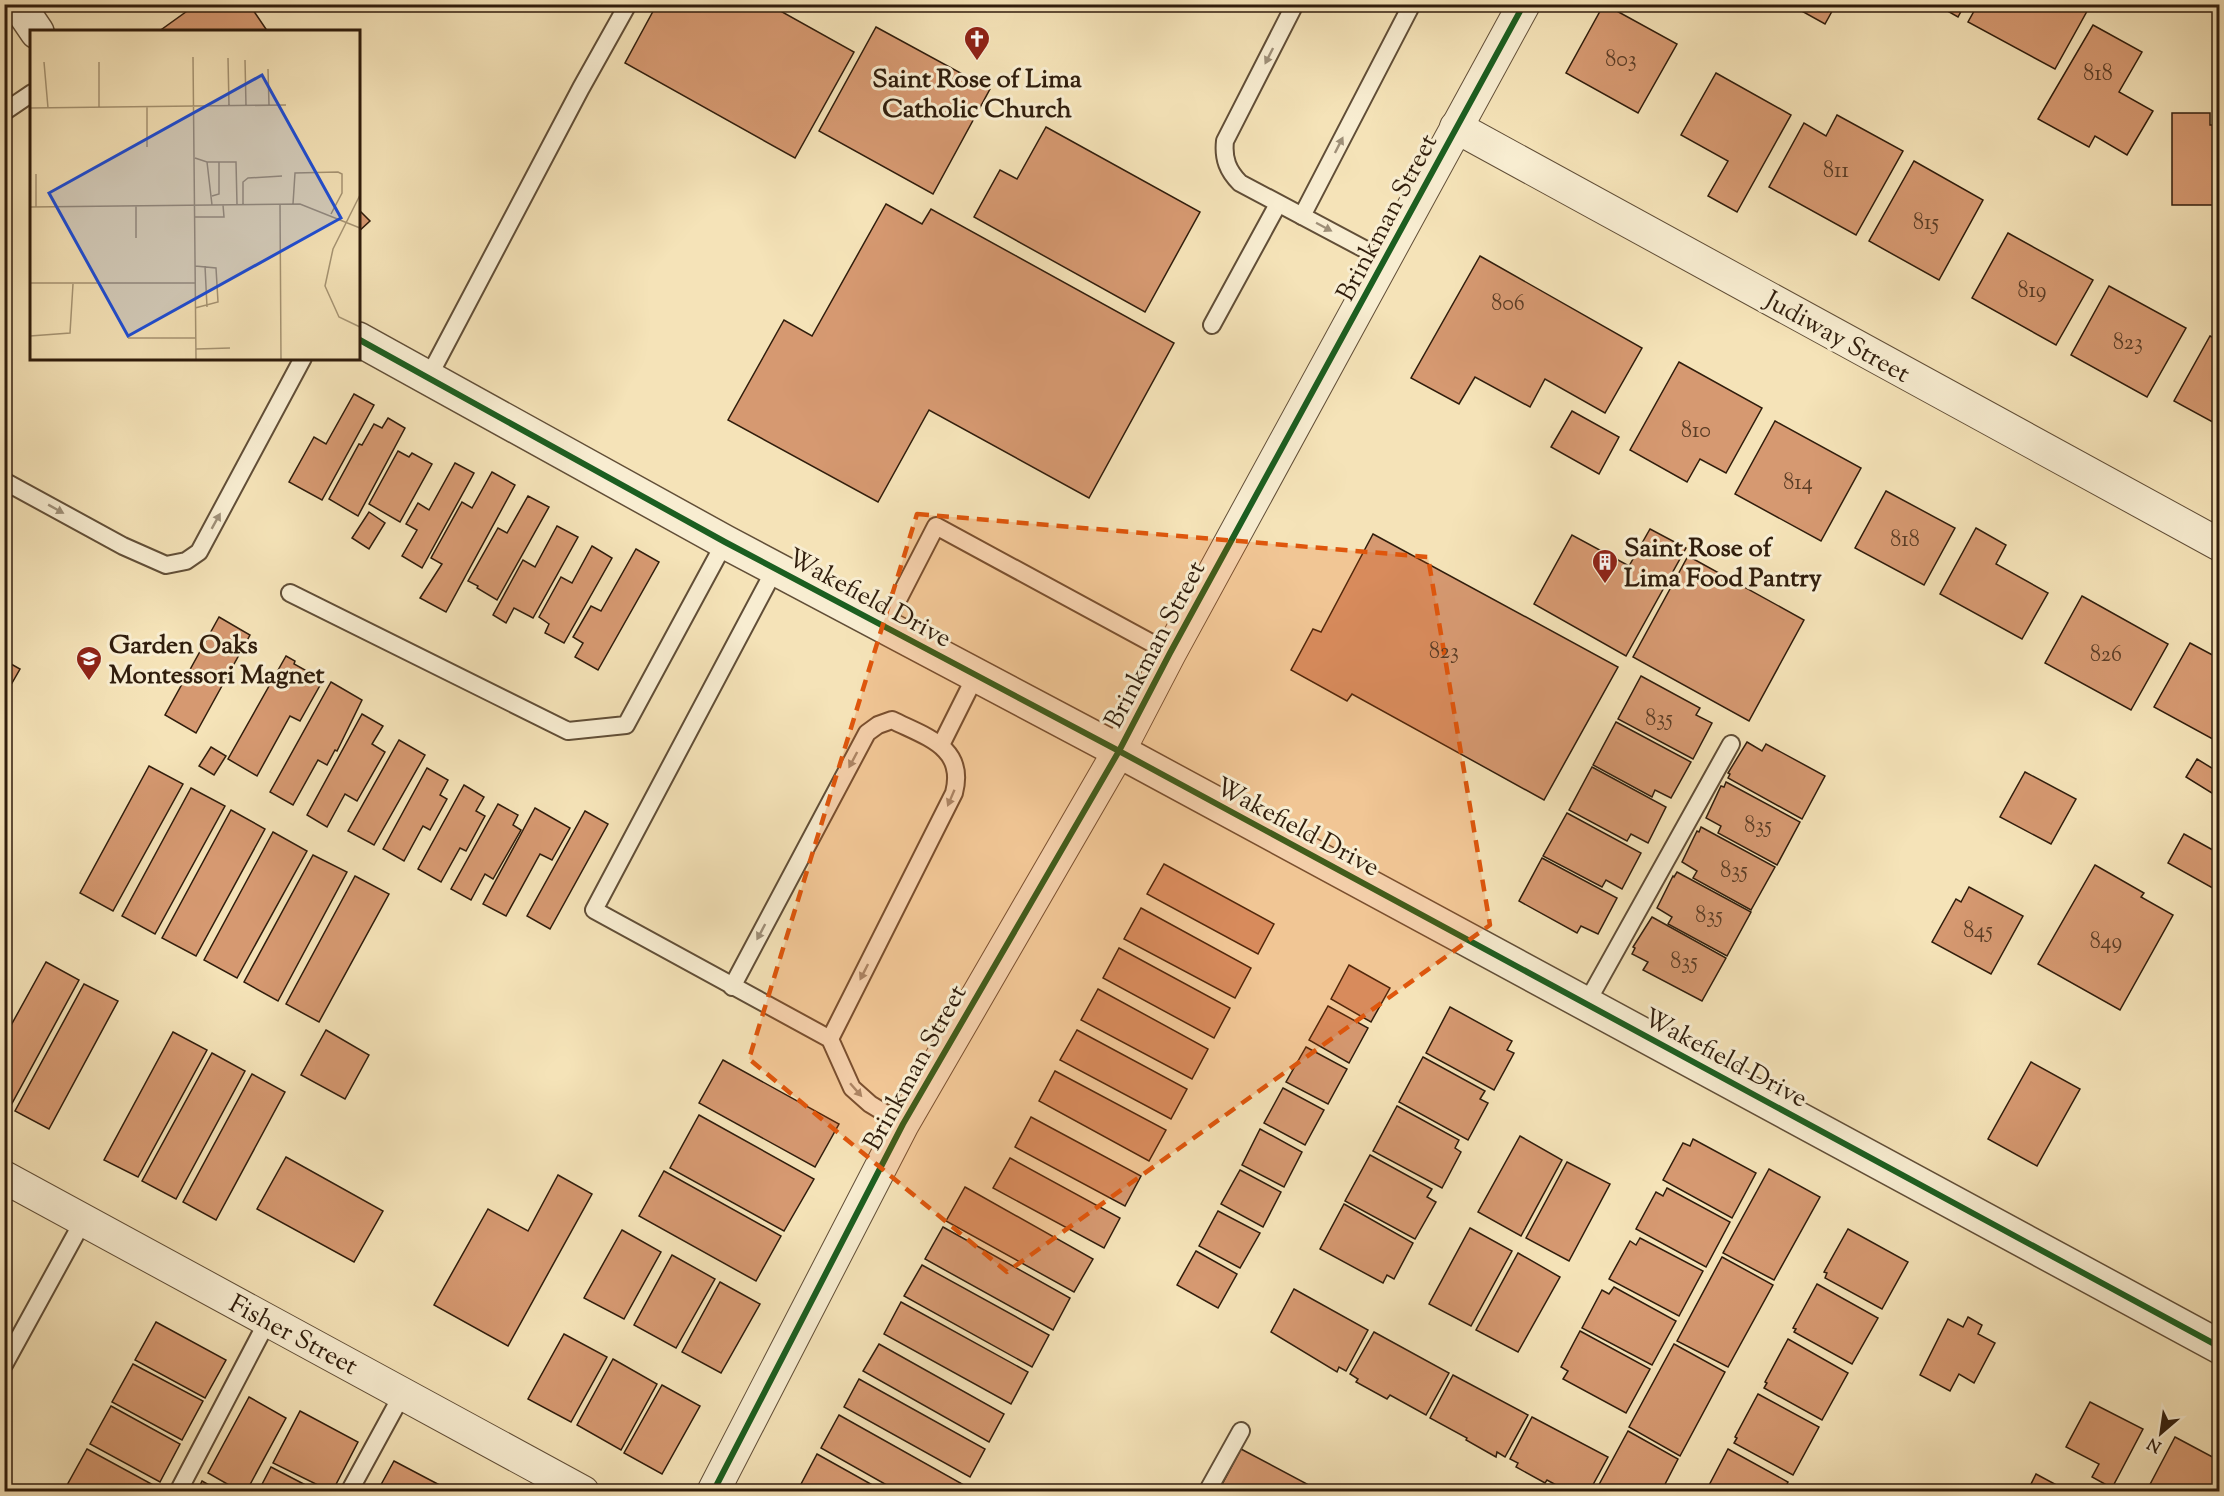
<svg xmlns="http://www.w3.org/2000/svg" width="2224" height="1496" font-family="'Sorts Mill Goudy',serif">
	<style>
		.building { fill: #d69971; stroke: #301d0c; stroke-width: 1.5 }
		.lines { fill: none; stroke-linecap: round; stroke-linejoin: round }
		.service-casing { stroke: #614e37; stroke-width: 20 }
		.minor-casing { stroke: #614e37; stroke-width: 34 }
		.tertiary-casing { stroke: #614e37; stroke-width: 36 }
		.service { stroke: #f8edd1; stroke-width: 16 }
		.minor { stroke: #f8edd1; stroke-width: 32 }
		.tertiary { stroke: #f8edd1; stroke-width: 33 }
		.cycleway-casing { stroke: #f8edd1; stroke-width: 10 }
		.cycleway { stroke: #1b5e20; stroke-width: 6 }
		.oneway { fill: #9e8f78 }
		.marked { fill: #df560c; fill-opacity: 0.2; stroke: #df560c; stroke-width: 4.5; stroke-dasharray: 12 8; stroke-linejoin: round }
		.labels { text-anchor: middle; stroke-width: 6; stroke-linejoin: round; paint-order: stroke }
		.number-label { font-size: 22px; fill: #5a3c25 }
		.poi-label { font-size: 26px; font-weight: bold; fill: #301d0c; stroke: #f8edd1; text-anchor: start }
		.street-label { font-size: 26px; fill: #301d0c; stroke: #f8edd1 }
		.inset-road { fill: none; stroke: #a69473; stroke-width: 1.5 }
		.view { fill: #1d4ed8; fill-opacity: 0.15; stroke: #1d4ed8; stroke-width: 3 }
		.inset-edge { fill: none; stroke: #301d0c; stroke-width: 3 }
	</style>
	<rect width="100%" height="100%" fill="#f5e3b8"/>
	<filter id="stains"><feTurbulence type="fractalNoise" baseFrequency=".00333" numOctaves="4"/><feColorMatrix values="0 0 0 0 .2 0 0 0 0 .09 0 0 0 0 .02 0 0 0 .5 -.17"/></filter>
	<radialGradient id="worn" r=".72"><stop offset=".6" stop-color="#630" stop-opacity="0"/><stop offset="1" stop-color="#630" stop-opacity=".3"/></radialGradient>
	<!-- building -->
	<g class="building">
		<path d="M197,4H249L268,32H158Z"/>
		<path d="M657,4H768L854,52L795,158L625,63Z"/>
		<path d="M1604,4L1677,44L1638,113L1566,73Z"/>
		<path d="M1789,4H1836L1825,24Z"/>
		<path d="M1935,4H1965L1958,17Z"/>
		<path d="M1978,4H2091L2055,69L1968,22Z"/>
		<path d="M2093,25L2142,52L2119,92L2153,111L2127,155L2095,136L2089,147L2038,119Z"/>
		<path d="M876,27L990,89L933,194L819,131Z"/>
		<path d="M1716,73L1791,115L1737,212L1708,196L1728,161L1681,135Z"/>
		<path d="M2172,113H2210V125H2220V205H2172Z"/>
		<path d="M1837,115L1903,151L1856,235L1769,187L1804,123L1826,136Z"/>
		<path d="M1046,127L1200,212L1145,312L974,217L1000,170L1017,179Z"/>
		<path d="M1914,161L1983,200L1939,280L1869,241Z"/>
		<path d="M886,204L922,224L931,209L1174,343L1089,498L929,410L878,502L728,420L784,320L812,336Z"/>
		<path d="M358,209L370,221L358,232Z"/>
		<path d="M2008,233L2093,280L2056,345L1972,298Z"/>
		<path d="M1480,256L1642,348L1605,413L1545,379L1530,407L1475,377L1459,404L1411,378Z"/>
		<path d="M2109,286L2186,328L2147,397L2071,355Z"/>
		<path d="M2210,336L2220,341V426L2174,401Z"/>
		<path d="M1679,362L1762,408L1726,473L1700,459L1687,482L1630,450Z"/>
		<path d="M354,394L374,405L322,500L289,482L314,437L326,444Z"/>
		<path d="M1572,411L1619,437L1599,474L1551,447Z"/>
		<path d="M388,418L405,428L358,516L329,499L359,444L362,445L374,424L382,428Z"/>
		<path d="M1775,421L1861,468L1821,541L1735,494Z"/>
		<path d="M398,451L409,457L412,453L432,464L400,522L369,504Z"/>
		<path d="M455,463L474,473L422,568L402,556L417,530L406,524L418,503L429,510Z"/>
		<path d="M492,472L515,485L446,612L420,598L442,564L431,558L462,502L472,508Z"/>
		<path d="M1886,491L1955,528L1924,585L1855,548Z"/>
		<path d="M528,496L549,507L497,600L477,588L478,586L468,581L498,528L507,533Z"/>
		<path d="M369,512L385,523L369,549L352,538Z"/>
		<path d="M557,526L578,537L533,618L514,608L506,623L493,615L523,560L535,567Z"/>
		<path d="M1976,528L2006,545L1996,564L2048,593L2022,639L1940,594Z"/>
		<path d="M1650,529L1686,548L1626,656L1534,604L1572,535L1629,566Z"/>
		<path d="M1373,534L1618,667L1544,800L1352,694L1347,701L1291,670L1313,629L1321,632Z"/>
		<path d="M592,546L612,558L564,643L545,633L549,624L539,617L561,577L572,583Z"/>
		<path d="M636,549L659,562L598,670L575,657L583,643L573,637L591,606L601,611Z"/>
		<path d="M1688,556L1804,620L1749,721L1633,657Z"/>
		<path d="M2082,596L2168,644L2131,710L2045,663Z"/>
		<path d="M219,617L250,635L196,733L165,715Z"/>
		<path d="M2190,643L2220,659V743L2154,707Z"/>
		<path d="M286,656L295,661L294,664L323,680L300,721L290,716L257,776L228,759Z"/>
		<path d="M4,660L20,669L4,697Z"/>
		<path d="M1641,676L1700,708L1696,715L1712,723L1693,759L1618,719Z"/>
		<path d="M331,682L362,700L337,751L335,750L327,765L318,760L293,805L270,792Z"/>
		<path d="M362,714L383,726L372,744L385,752L357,801L345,794L327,827L307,815Z"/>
		<path d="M1616,722L1691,762L1671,798L1655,790L1652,797L1593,765Z"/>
		<path d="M399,740L425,755L374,845L348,831Z"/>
		<path d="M1747,742L1762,751L1766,744L1825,776L1802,819L1728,778L1730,774L1728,773Z"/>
		<path d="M211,747L226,756L214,775L199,766Z"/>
		<path d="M2197,759L2220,773V787L2215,795L2186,777Z"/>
		<path d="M149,766L183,784L113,911L80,893Z"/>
		<path d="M1592,767L1666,807L1648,843L1631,834L1627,841L1569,810Z"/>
		<path d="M427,768L448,780L440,795L447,799L430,830L423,826L404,861L383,849Z"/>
		<path d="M2025,772L2076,799L2051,844L2000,817Z"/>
		<path d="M1726,782L1800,822L1777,865L1718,833L1721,826L1706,818L1721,786L1724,787Z"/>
		<path d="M464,785L484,797L476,811L485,816L466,851L460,848L441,882L418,869Z"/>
		<path d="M191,788L225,806L155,934L122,916Z"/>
		<path d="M498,804L518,815L513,825L521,830L493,879L485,874L471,900L451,889Z"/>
		<path d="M535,808L570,828L552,860L540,854L506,916L483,904Z"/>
		<path d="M231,810L265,829L196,956L162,938Z"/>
		<path d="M585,811L608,824L550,929L527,916Z"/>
		<path d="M1567,813L1641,853L1622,889L1606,880L1602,887L1543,856Z"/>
		<path d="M1701,827L1775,867L1751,910L1693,878L1697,871L1682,862L1697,831L1699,832Z"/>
		<path d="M273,832L307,851L237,978L204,960Z"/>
		<path d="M2184,834L2220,854L2218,891L2168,863Z"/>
		<path d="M313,855L347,872L278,1001L244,982Z"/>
		<path d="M1542,858L1617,898L1598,934L1581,926L1577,933L1519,901Z"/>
		<path d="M1164,864L1274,924L1258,954L1147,894Z"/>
		<path d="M2095,865L2144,893L2141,897L2173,915L2120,1010L2038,964Z"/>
		<path d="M1677,872L1751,912L1727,956L1668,924L1672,917L1657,908L1673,876L1674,877Z"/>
		<path d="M355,876L389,894L319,1022L286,1004Z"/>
		<path d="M1969,887L2023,916L1991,974L1932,942L1956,899L1961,902Z"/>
		<path d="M1141,908L1251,968L1235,998L1124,939Z"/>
		<path d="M1652,917L1726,958L1702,1001L1643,970L1648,962L1632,954L1635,948L1633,947Z"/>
		<path d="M1119,948L1230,1008L1214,1038L1103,978Z"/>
		<path d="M46,962L79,980L10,1107L4,1105V1038Z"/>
		<path d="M1349,965L1390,988L1371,1022L1331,999Z"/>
		<path d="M84,984L118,1001L49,1129L15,1111Z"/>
		<path d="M1098,989L1208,1049L1192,1079L1081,1020Z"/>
		<path d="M1328,1006L1368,1028L1349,1063L1309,1040Z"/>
		<path d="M1450,1007L1512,1041L1507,1050L1514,1053L1494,1090L1426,1053Z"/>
		<path d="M326,1030L369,1055L345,1099L301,1075Z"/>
		<path d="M1077,1030L1187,1089L1171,1119L1060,1060Z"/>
		<path d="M173,1032L207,1050L138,1177L104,1160Z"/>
		<path d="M1306,1047L1347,1069L1328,1104L1286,1082Z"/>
		<path d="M212,1053L245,1071L176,1199L142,1181Z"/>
		<path d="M1423,1057L1485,1091L1480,1099L1488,1103L1468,1140L1399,1102Z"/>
		<path d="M723,1060L839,1124L815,1167L699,1103Z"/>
		<path d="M2031,1062L2080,1089L2037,1166L1988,1139Z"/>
		<path d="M1055,1071L1166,1130L1149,1161L1039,1101Z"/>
		<path d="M252,1074L285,1092L216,1220L183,1202Z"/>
		<path d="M1283,1088L1324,1110L1305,1145L1264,1123Z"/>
		<path d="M1397,1106L1459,1140L1455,1148L1461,1152L1442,1188L1373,1151Z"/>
		<path d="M699,1115L814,1179L784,1231L670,1168Z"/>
		<path d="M1031,1117L1141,1176L1125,1206L1015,1147Z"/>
		<path d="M1260,1129L1302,1152L1284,1187L1242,1165Z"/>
		<path d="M1520,1136L1562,1160L1521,1236L1478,1212Z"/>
		<path d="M1693,1139L1756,1173L1732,1218L1663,1180L1683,1143L1690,1146Z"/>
		<path d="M1370,1155L1432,1189L1427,1197L1436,1202L1415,1239L1345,1201Z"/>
		<path d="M286,1157L383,1211L354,1262L257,1209Z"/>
		<path d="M1010,1158L1120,1218L1104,1248L993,1188Z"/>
		<path d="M1567,1162L1610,1184L1569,1261L1526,1238Z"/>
		<path d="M1769,1169L1820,1197L1774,1280L1723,1253Z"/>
		<path d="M1240,1170L1281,1192L1263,1227L1221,1204Z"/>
		<path d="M664,1171L781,1236L756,1281L639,1216Z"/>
		<path d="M558,1175L592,1194L508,1346L434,1305L488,1209L528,1231Z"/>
		<path d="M965,1187L1093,1259L1074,1292L946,1221Z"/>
		<path d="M1667,1188L1730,1222L1706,1267L1636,1229L1656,1192L1663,1196Z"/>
		<path d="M1344,1204L1413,1243L1394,1279L1387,1275L1383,1283L1320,1249Z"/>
		<path d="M1218,1211L1260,1233L1240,1268L1199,1246Z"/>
		<path d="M943,1227L1070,1298L1053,1330L925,1259Z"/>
		<path d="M1470,1228L1512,1251L1471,1326L1429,1304Z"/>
		<path d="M1848,1229L1908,1262L1882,1309L1825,1278L1827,1273L1824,1272Z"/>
		<path d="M622,1230L661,1252L624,1319L584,1298Z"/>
		<path d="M1640,1238L1703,1271L1679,1316L1609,1279L1630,1241L1636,1245Z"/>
		<path d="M1196,1251L1237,1274L1218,1308L1177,1285Z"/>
		<path d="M1518,1253L1560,1277L1518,1352L1476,1330Z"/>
		<path d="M672,1255L715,1279L676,1348L634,1325Z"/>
		<path d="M1722,1257L1773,1285L1728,1367L1677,1341Z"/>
		<path d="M922,1265L1049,1335L1032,1367L904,1296Z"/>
		<path d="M720,1282L760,1304L721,1373L682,1352Z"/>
		<path d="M1817,1284L1878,1318L1852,1364L1794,1332L1796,1329L1793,1328Z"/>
		<path d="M1614,1287L1676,1321L1652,1365L1582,1328L1602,1290L1609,1294Z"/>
		<path d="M1294,1289L1368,1330L1346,1371L1339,1367L1337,1372L1271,1332Z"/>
		<path d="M901,1302L1028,1372L1011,1404L884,1334Z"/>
		<path d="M1968,1317L1982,1325L1978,1334L1995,1343L1974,1383L1959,1374L1950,1391L1920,1375L1948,1319L1963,1327Z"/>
		<path d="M156,1322L226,1360L205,1398L135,1360Z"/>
		<path d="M1580,1331L1650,1369L1626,1413L1563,1379L1568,1371L1561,1367Z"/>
		<path d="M1374,1332L1449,1373L1426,1415L1390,1395L1387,1399L1356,1382L1358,1379L1350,1374Z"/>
		<path d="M564,1334L607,1357L571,1422L528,1399Z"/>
		<path d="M1788,1339L1848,1373L1822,1420L1764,1388L1767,1383L1765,1382Z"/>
		<path d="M879,1344L1004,1414L989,1442L863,1371Z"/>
		<path d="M1674,1344L1725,1372L1680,1456L1629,1427Z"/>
		<path d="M613,1359L657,1384L621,1450L577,1425Z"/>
		<path d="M133,1364L203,1401L182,1440L112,1402Z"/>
		<path d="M1453,1375L1528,1415L1505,1457L1497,1452L1496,1457L1466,1440L1467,1438L1430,1418Z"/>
		<path d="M859,1379L985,1449L970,1477L844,1407Z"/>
		<path d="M662,1385L700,1406L662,1474L624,1453Z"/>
		<path d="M1758,1394L1819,1427L1793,1475L1734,1443L1737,1438L1735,1437Z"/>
		<path d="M249,1397L286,1418L246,1492H241L208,1473Z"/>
		<path d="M2090,1402L2143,1429L2112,1488L2092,1477L2099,1464L2066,1447Z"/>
		<path d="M111,1406L180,1444L160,1482L90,1444Z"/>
		<path d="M300,1411L358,1442L332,1492L273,1463Z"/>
		<path d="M839,1415L964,1485L961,1492H899L821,1448Z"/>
		<path d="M1532,1417L1608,1457L1589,1492H1569L1547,1480L1545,1483L1516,1467L1518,1463L1510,1459Z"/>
		<path d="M1628,1431L1678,1459L1661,1492H1595Z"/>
		<path d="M2175,1437L2220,1461V1470L2208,1492H2146Z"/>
		<path d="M87,1449L157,1487L154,1492H75L66,1487Z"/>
		<path d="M1241,1449L1307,1484L1303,1492H1218Z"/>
		<path d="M1728,1449L1788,1482L1783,1492L1706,1491Z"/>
		<path d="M817,1454L885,1492H809L800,1486Z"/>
		<path d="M394,1461L451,1491V1492H377Z"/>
		<path d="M271,1467L319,1492H258Z"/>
		<path d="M2036,1474L2066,1490L2065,1492H2027Z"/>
		<path d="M202,1481L221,1492H197Z"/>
	</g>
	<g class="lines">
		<defs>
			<g id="service">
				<path d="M1295,4L1225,141C1223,159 1228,171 1240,183L1385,260"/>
				<path d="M4,112L32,93"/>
				<path d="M1302,216L1412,4"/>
				<path d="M1212,325L1278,204"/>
				<path d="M428,378L581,88L628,4"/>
				<path d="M4,481L123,546L166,565L186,561L199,552L303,358"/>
				<path d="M775,569L594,910L830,1039L852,1088L870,1104L903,1124"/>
				<path d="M290,593L568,731L626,725L725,542"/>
				<path d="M884,627L936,526L1170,653"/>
				<path d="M941,745L976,675"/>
				<path d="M732,987L867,733L878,725L892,720C926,737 966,747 954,793L830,1039"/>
				<path d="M1586,1004L1731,744"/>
				<path d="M4,1365L83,1221"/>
				<path d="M178,1492L268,1320"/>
				<path d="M349,1492L403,1393"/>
				<path d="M1207,1492L1241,1431"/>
			</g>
			<g id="minor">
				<path d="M1456,127L2220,545"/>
				<path d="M4,1177L583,1492"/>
				<path d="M713,1492L903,1124L1119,751L1170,653L1524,4"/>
			</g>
			<g id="tertiary">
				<path d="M18,4L37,32"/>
				<path d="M358,339L725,542L1119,751L2220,1347"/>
			</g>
		</defs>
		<!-- service casing -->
		<use href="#service" class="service-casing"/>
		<!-- minor casing -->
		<use href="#minor" class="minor-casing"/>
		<!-- tertiary casing -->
		<use href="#tertiary" class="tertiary-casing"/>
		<!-- service -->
		<use href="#service" class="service"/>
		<!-- minor -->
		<use href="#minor" class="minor"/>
		<!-- tertiary -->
		<use href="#tertiary" class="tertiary"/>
		<defs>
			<g id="cycleway">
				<path d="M358,339L725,542L1119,751L2220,1347"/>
				<path d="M713,1492L903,1124L1119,751L1170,653L1524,4"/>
			</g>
		</defs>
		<!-- cycleway casing -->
		<use href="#cycleway" class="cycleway-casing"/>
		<!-- cycleway -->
		<use href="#cycleway" class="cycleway"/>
	</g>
	<!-- one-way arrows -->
	<defs><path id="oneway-solid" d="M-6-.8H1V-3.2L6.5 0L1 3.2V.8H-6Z" transform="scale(1.5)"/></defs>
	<g class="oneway">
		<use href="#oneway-solid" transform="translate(1269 56) rotate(117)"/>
		<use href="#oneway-solid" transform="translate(1339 145) rotate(-63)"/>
		<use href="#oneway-solid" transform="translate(1324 227) rotate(28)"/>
		<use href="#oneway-solid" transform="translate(56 509) rotate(29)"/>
		<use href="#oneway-solid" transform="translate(216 521) rotate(-61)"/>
		<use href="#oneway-solid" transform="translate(853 760) rotate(118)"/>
		<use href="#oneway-solid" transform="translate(951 798) rotate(113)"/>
		<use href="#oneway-solid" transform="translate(761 932) rotate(118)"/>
		<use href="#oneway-solid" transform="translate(864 972) rotate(117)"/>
		<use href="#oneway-solid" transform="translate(856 1090) rotate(49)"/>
	</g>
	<!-- marked area -->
	<path class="marked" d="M917,514L1428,557L1490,925L1007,1272L749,1059Z"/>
	<!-- icons -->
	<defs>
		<symbol id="church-pin" viewBox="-11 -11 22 30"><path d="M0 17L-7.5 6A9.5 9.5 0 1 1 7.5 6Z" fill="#8f2418" stroke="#f8edd1"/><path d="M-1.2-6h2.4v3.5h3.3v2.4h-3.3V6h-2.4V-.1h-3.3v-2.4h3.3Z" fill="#fff"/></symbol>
		<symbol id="building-pin" viewBox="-11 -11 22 30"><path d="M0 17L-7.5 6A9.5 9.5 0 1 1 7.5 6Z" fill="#8f2418" stroke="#f8edd1"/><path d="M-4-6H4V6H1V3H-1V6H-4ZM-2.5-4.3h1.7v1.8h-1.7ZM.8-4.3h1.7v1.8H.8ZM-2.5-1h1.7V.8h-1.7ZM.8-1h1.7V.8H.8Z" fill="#fff"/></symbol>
		<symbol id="school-pin" viewBox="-11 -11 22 30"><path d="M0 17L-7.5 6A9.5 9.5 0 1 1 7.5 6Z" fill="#8f2418" stroke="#f8edd1"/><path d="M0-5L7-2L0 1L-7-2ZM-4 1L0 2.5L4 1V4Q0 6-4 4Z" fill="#fff"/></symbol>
	</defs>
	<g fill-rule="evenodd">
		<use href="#church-pin" x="962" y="24" width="30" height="40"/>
		<use href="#building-pin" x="1590" y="547" width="30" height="40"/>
		<use href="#school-pin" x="74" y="644" width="30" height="40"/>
	</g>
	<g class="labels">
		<!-- number labels -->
		<g class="number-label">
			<text x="1621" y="66">803</text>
			<text x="2098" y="80">818</text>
			<text x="1836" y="177">811</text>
			<text x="1926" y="229">815</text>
			<text x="2032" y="297">819</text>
			<text x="1508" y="310">806</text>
			<text x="2128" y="349">823</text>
			<text x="1696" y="437">810</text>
			<text x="1798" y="489">814</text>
			<text x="1905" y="546">818</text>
			<text x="1444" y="658">823</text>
			<text x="2106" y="661">826</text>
			<text x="1659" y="725">835</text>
			<text x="1758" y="832">835</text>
			<text x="1734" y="877">835</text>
			<text x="1709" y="922">835</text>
			<text x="1978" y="937">845</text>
			<text x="2106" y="948">849</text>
			<text x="1684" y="968">835</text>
		</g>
		<!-- poi labels -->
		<g class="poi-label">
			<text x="977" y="87" text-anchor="middle">Saint Rose of Lima<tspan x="977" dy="30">Catholic Church</tspan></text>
			<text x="1624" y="556">Saint Rose of<tspan x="1624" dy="30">Lima Food Pantry</tspan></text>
			<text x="109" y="653">Garden Oaks<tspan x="109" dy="30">Montessori Magnet</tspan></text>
		</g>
		<!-- street labels -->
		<g class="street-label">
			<text transform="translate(1386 217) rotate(-62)" y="9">Brinkman Street</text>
			<text transform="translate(1838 336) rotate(29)" y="9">Judiway Street</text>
			<text transform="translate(870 597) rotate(28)" y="9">Wakefield Drive</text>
			<text transform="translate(1154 644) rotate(-62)" y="9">Brinkman Street</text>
			<text transform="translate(1298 826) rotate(28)" y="9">Wakefield Drive</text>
			<text transform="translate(1726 1057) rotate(28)" y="9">Wakefield Drive</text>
			<text transform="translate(914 1067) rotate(-61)" y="9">Brinkman Street</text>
			<text transform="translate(294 1334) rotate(28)" y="9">Fisher Street</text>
		</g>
	</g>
	<!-- overview -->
	<g transform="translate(30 30)">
		<rect width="330" height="330" fill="#f5e3b8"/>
		<path class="inset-road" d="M163,27L166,329M198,28L199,76M215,30L216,76M14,32L18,78M69,32V77M238,39L239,75M0,78L256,75M117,117V76M165,128L177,132H206L207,174M177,132L182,175M330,165L303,219L295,256L309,287L330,297M182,166L189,164V132M213,174V152L218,148L252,146M250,174L251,329M263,174L265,143L308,142L312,144V163L301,184M106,176V208M0,177L270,174L330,198M6,177V144M165,187H194L193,175M165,236L186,238L188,272L165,278M175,236L177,277M0,253H165M0,306L40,303L43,254M98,308H166M166,319L200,318"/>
		<path class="view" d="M232,45L311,188L98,306L19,163Z"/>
		<rect width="330" height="330" class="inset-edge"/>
	</g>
	<!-- margin -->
	<rect width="2224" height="1496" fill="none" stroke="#f5e3b8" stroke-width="24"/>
	<rect x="6" y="6" width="2212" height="1484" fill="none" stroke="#301d0c" stroke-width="3"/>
	<rect x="12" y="12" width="2200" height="1472" fill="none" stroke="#301d0c" stroke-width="1.5"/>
	<!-- north arrow -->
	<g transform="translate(2161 1433) rotate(209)" stroke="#f8edd1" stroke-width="4.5" paint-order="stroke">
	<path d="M0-4.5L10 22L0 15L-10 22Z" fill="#301d0c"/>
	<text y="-9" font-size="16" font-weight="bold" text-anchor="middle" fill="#301d0c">N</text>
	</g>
	<rect width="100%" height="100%" filter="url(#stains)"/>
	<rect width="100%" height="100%" fill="url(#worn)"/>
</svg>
